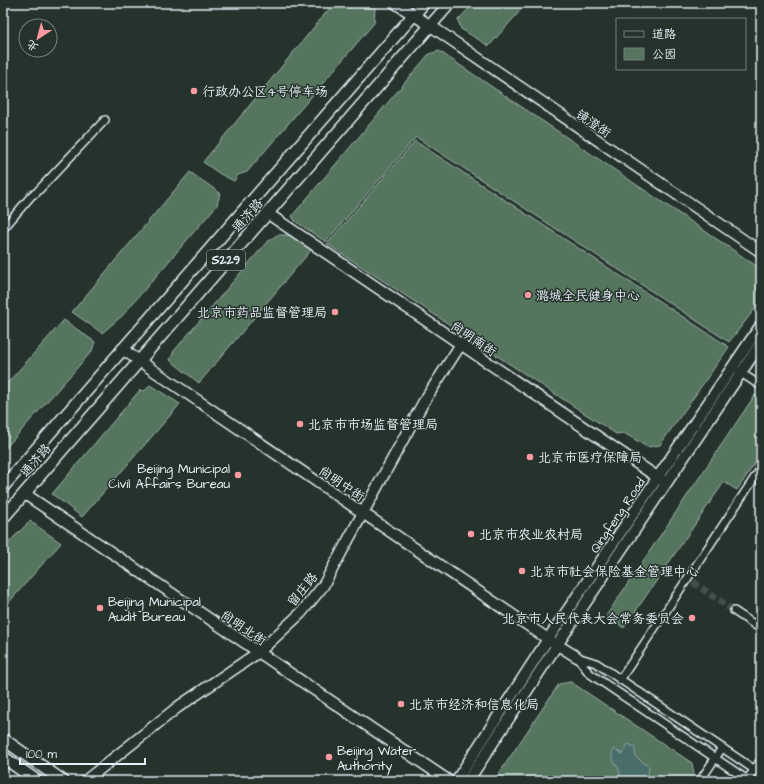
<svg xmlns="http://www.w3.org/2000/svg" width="764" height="784" font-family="'Architects Daughter','LXGW WenKai TC',sans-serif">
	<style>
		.green { fill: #55755e; stroke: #9eb3ab }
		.water { fill: #486d6b; stroke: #88a2a3 }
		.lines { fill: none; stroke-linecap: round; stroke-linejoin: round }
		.street-tunnel { stroke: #43504b; stroke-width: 7; stroke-dasharray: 7 3.5; stroke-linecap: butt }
		.street-casing { stroke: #e8f1f8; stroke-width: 10 }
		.secondary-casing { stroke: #e8f1f8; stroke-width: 13 }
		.primary-casing { stroke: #e8f1f8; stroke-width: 14 }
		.street { stroke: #26332d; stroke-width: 7 }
		.secondary { stroke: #26332d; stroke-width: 10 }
		.primary { stroke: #26332d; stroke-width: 11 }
		.poi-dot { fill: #ff9aa2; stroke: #26332d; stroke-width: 1.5 }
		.labels { text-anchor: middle; stroke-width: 3; stroke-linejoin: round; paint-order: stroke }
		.shield { fill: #26332d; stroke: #aeb8bb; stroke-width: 1 }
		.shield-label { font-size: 12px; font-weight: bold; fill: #e8f1f8 }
		.poi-label { font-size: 13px; fill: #e8f1f8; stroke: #26332d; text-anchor: start }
		.street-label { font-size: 13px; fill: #e8f1f8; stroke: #26332d }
	</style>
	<rect width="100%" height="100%" fill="#26332d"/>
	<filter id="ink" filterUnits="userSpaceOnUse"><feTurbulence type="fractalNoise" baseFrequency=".025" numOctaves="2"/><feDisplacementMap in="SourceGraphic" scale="8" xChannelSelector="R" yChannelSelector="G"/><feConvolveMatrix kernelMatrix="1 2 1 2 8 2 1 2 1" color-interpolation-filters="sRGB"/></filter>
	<g filter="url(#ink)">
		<!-- green -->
		<g class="green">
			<path d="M334,3H369L375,8L374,23L247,172L238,175L234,181L220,174L203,162Z"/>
			<path d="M474,3H527L489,46L461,29L458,20Z"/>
			<path d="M439,51L761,269V301L729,342L416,137L326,242L295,221L292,216L429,54Z"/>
			<path d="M415,141L729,347L660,445L647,447L624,433L616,434L327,244Z"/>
			<path d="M190,172L220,193L217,205L122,316L102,333L72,312Z"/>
			<path d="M277,235H290L312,249L199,383L170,360L174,351L266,243Z"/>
			<path d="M64,320L95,342L92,351L3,451V388Z"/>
			<path d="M150,385L180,404L82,517L52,494L140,390L145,391Z"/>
			<path d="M755,395L761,399V454L737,490L724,482L624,628L606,616Z"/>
			<path d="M30,521L61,543L3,609V548Z"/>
			<path d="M571,682L692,763L694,774L690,781H494L559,684Z"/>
		</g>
		<!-- water -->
		<path class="water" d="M628,744L635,747V756L649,767L647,781H619C623,769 614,765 612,756C612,753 613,751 613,749L623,754Z"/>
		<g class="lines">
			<!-- street-tunnel -->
			<path class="street-tunnel" d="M693,582L734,611"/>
			<defs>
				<g id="street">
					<path d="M3,229L32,195L36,193L105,120"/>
					<path d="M738,371L761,386"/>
					<path d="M734,611L761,629"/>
					<path d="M577,657L596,663L761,774"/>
					<path d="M577,657L589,673L749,781"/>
					<path d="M620,680L761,468"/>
					<path d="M747,780L761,760"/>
					<path d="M700,781L722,748"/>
				</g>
				<g id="secondary">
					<path d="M395,3L431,26L761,252"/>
					<path d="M267,213L663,481"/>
					<path d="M122,349L548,639L577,657"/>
					<path d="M25,494L449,781"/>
					<path d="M85,781L178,707L259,652L301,613L323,586L423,403L461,344"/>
					<path d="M456,781L548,639L761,325"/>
					<path d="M468,781L557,645L761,343"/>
				</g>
				<g id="primary">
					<path d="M3,487L424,3"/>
					<path d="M3,518L450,3"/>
					<path d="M3,739L63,781"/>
					<path d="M3,757L37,781"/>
				</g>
			</defs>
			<!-- street casing -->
			<use href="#street" class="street-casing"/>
			<!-- secondary casing -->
			<use href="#secondary" class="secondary-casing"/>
			<!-- primary casing -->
			<use href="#primary" class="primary-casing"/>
			<!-- street -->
			<use href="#street" class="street"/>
			<!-- secondary -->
			<use href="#secondary" class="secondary"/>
			<!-- primary -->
			<use href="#primary" class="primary"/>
		</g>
	</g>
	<!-- markers -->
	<g class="poi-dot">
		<circle cx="194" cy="91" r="4"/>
		<circle cx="528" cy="295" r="4"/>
		<circle cx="335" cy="312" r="4"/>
		<circle cx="300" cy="424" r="4"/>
		<circle cx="530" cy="457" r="4"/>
		<circle cx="238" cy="475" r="4"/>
		<circle cx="471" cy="534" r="4"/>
		<circle cx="522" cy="571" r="4"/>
		<circle cx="100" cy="608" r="4"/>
		<circle cx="692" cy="618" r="4"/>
		<circle cx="401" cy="704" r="4"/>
		<circle cx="329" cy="757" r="4"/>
	</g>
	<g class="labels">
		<!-- shield labels -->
		<rect class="shield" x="207" y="250" width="38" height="20" rx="3"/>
		<g class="shield-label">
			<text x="226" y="264">S229</text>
		</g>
		<!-- poi labels -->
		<g class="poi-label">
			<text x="202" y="96">行政办公区4号停车场</text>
			<text x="536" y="300">潞城全民健身中心</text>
			<text x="327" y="317" text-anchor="end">北京市药品监督管理局</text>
			<text x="308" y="429">北京市市场监督管理局</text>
			<text x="538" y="462">北京市医疗保障局</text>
			<text x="230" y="473" text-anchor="end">Beijing Municipal<tspan x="230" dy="15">Civil Affairs Bureau</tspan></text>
			<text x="479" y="539">北京市农业农村局</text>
			<text x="530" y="576">北京市社会保险基金管理中心</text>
			<text x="108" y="606">Beijing Municipal<tspan x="108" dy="15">Audit Bureau</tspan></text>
			<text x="684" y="623" text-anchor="end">北京市人民代表大会常务委员会</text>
			<text x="409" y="709">北京市经济和信息化局</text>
			<text x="337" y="755">Beijing Water<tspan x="337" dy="15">Authority</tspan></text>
		</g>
		<!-- street labels -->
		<g class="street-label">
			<text transform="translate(594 123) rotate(34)" y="5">镜澄街</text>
			<text transform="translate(247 215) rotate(-49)" y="5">通济路</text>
			<text transform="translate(474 338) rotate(34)" y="5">尚明南街</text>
			<text transform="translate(35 460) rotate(-49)" y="5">通济路</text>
			<text transform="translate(342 483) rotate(34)" y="5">尚明中街</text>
			<text transform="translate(617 515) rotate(-56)" y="5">Qingfeng Road</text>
			<text transform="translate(302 589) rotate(-51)" y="5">留庄路</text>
			<text transform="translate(244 627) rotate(34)" y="5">尚明北街</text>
		</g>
	</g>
	<!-- margin -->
	<rect width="764" height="784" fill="none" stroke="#26332d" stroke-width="16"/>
	<rect x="8" y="8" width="748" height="768" fill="none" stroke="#e8f1f8" stroke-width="1.5" filter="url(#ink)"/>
	<!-- legend -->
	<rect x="616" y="18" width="130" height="52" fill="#26332d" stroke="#747f7e"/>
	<rect x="624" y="31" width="20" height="6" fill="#26332d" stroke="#747f7e"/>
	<text x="652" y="38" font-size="12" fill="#e8f1f8">道路</text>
	<rect x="624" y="48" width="20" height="12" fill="#55755e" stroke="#747f7e"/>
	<text x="652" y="58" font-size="12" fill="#e8f1f8">公园</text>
	<!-- north arrow -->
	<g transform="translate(38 38) rotate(216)"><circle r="19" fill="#26332d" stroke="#747f7e"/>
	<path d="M0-3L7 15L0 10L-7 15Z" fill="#ff9aa2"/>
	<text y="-6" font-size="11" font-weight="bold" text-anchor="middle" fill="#e8f1f8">北</text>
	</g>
	<!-- scale -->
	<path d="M20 758v6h125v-6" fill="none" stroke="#e8f1f8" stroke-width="2"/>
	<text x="26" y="758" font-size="12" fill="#e8f1f8" stroke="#26332d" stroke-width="3" paint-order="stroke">100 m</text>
</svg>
